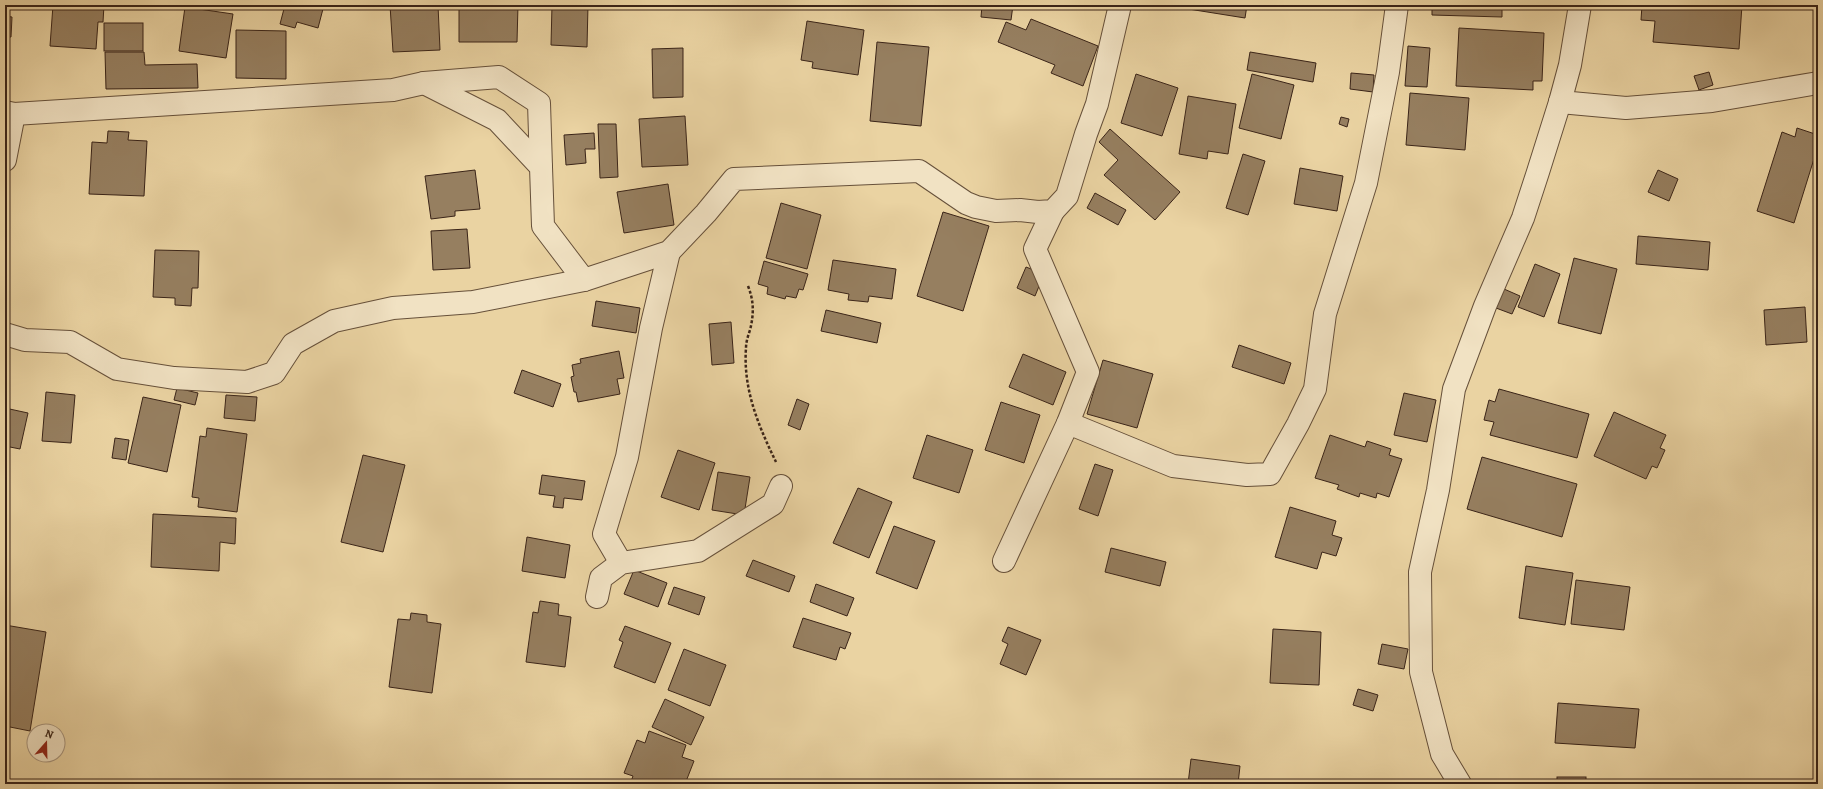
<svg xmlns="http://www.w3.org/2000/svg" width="1823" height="789" font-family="Alegreya,serif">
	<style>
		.building { fill: #967f60; stroke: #3a2418 }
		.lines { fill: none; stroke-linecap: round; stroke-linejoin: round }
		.minor-casing { stroke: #66503a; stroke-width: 24 }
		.path { stroke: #3a2418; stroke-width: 2.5; stroke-dasharray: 3 2; stroke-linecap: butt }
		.minor { stroke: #f1e2c3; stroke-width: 22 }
	</style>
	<rect width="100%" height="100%" fill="#ead3a2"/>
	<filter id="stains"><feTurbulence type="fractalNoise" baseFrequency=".005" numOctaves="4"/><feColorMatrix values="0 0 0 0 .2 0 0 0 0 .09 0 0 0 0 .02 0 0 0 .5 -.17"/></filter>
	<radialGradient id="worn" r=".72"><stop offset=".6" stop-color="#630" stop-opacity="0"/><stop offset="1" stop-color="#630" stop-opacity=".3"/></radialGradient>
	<!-- building -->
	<g class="building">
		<path d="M53,5H104L103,22H98L96,49L50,46Z"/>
		<path d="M285,5H324L318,28L297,22L295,28L280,24Z"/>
		<path d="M390,5H438L440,50L393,52Z"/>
		<path d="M459,5H518L517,42H459Z"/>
		<path d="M552,5H588L587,47L551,45Z"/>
		<path d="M982,5H1013L1011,20L981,17Z"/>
		<path d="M1176,5H1247L1245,18L1176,7Z"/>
		<path d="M1432,5H1502V17L1432,15Z"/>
		<path d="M1642,5H1742L1739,49L1653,42L1655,21L1641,20Z"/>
		<path d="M185,7L233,14L226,58L179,51Z"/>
		<path d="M5,16L12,17L11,37H5Z"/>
		<path d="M1031,19L1098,46L1083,86L1051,73L1055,65L998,42L1006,22L1026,30Z"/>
		<path d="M807,21L864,30L858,75L812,68L813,62L801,60Z"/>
		<rect x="104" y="23" width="39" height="28"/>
		<path d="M1459,28L1544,33L1542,81H1533V90L1456,86Z"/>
		<path d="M236,30L286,31V79L236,78Z"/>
		<path d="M877,42L929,47L921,126L870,121Z"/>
		<path d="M1408,46L1430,48L1427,87L1405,86Z"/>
		<path d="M683,48V97L653,98L652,49Z"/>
		<path d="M105,52H144L145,65L197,64L198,88L106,89Z"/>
		<path d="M1250,52L1316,63L1313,82L1247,70Z"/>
		<path d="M1709,72L1713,85L1699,90L1694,76Z"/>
		<path d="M1351,73L1374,75L1373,92L1350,89Z"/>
		<path d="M1136,74L1178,88L1162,136L1121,123Z"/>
		<path d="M1252,74L1294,85L1281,139L1239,128Z"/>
		<path d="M1410,93L1469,98L1465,150L1406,145Z"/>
		<path d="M1188,96L1236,104L1228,154L1208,151L1207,159L1179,154Z"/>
		<path d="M685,116L688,165L642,167L639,119Z"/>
		<path d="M1341,117L1349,119L1347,127L1339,124Z"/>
		<path d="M598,124H616L618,177L600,178Z"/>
		<path d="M1797,128L1818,135V146L1794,223L1757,211L1782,132L1795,137Z"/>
		<path d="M1110,129L1180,192L1155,220L1104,175L1118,160L1099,142Z"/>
		<path d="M108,131L129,132L128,140L147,141L144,196L89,194L92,142L107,143Z"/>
		<path d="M594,133L595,149H585L586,163L566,165L564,135Z"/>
		<path d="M1243,154L1265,161L1248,215L1226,208Z"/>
		<path d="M1300,168L1343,176L1337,211L1294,204Z"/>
		<path d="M475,170L480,209L455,211V216L431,219L425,176Z"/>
		<path d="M1658,170L1678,179L1669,201L1648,192Z"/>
		<path d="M668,184L674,225L624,233L617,192Z"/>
		<path d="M1095,193L1126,210L1118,225L1087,208Z"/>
		<path d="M781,203L821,215L807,269L766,258Z"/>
		<path d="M943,212L989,226L963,311L917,296Z"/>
		<path d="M467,229L470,268L433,270L431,231Z"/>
		<path d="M1638,236L1710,242L1708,270L1636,264Z"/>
		<path d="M155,250L199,251L198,288H192L191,306L175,305V298L153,297Z"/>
		<path d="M1574,258L1617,269L1601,334L1558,323Z"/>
		<path d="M833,260L896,269L892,299L869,296L868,302L848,300L849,294L828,290Z"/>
		<path d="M764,261L808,274L803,290L799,289L796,298L786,296L785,299L767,294L768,287L758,284Z"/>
		<path d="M1535,264L1560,274L1544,317L1518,307Z"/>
		<path d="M1026,267L1044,274L1035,296L1017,288Z"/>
		<path d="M1504,289L1520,296L1512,314L1496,308Z"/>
		<path d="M596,301L640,308L636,333L592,326Z"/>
		<path d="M1805,307L1807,342L1766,345L1764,310Z"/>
		<path d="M826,310L881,323L877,343L821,331Z"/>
		<path d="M731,322L734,363L712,365L709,324Z"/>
		<path d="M1239,345L1291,363L1284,384L1232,367Z"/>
		<path d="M619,351L624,378L617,379L620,394L578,402L576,392H574L571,377L574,376L572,365L581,363L580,359Z"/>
		<path d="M1023,354L1066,372L1053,405L1009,387Z"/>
		<path d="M1103,360L1153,374L1137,428L1087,414Z"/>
		<path d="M522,370L561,384L553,407L514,393Z"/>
		<path d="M177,388L198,393L195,405L174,400Z"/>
		<path d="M1499,389L1589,414L1577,458L1490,435L1494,422L1484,420L1489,400L1495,402Z"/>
		<path d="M46,392L75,395L71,443L42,441Z"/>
		<path d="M1404,393L1436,400L1427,442L1394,435Z"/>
		<path d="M226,395L257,397L255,421L224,418Z"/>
		<path d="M143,397L181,405L167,472L128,463Z"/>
		<path d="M797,399L809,404L800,430L788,425Z"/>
		<path d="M1001,402L1040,415L1024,463L985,450Z"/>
		<path d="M5,408L28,413L20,449L5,446Z"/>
		<path d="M1614,412L1666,435L1660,448L1665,450L1657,468L1652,466L1646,479L1594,456Z"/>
		<path d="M207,428L247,434L237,512L198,507L199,498L192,497L200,436L206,437Z"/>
		<path d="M927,435L973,450L959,493L913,478Z"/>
		<path d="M1330,435L1365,447L1367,441L1391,449L1389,455L1402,459L1389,497L1377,493L1376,498L1360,493L1359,497L1337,489L1339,485L1315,478Z"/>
		<path d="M115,438L129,440L126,460L112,458Z"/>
		<path d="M678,450L715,463L699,510L661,497Z"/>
		<path d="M363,455L405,465L383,552L341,542Z"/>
		<path d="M1482,457L1577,484L1562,537L1467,509Z"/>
		<path d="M1095,464L1113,470L1098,516L1079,509Z"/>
		<path d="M718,472L750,477L744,515L712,510Z"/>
		<path d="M542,475L585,481L582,500L564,498L563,508L553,507L555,496L539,494Z"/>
		<path d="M858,488L892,502L869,558L833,543Z"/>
		<path d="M1290,507L1336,521L1332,535L1342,538L1336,556L1322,552L1317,569L1275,557Z"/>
		<path d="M153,514L236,518L235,544L220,542L219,571L151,567Z"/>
		<path d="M894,526L935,541L917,589L876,573Z"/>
		<path d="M527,537L570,545L565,578L522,571Z"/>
		<path d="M1111,548L1166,562L1160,586L1105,572Z"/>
		<path d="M753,560L795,576L789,592L746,576Z"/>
		<path d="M1526,566L1573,573L1565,625L1519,618Z"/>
		<path d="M634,570L667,583L658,607L624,594Z"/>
		<path d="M1576,580L1630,587L1624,630L1571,624Z"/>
		<path d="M816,584L854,598L847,616L810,602Z"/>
		<path d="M674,587L705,597L699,615L668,604Z"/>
		<path d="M540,601L559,604L558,615L571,617L565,667L526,662L533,612L538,613Z"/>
		<path d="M411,613L427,615V622L441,624L432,693L389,687L398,619L410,620Z"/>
		<path d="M803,618L851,633L845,649L840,647L836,660L793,647Z"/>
		<path d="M5,625L46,632L30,731L5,726Z"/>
		<path d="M625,626L671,643L655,683L614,667L623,642L619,640Z"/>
		<path d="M1008,627L1041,640L1026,675L1000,664L1008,644L1002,641Z"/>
		<path d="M1273,629L1321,632L1319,685L1270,683Z"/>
		<path d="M1382,644L1408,649L1404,669L1378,664Z"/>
		<path d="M684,649L726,665L710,706L668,690Z"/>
		<path d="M1358,689L1378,695L1373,711L1353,705Z"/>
		<path d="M665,699L704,717L691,745L652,727Z"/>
		<path d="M1558,703L1639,709L1635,748L1555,743Z"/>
		<path d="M649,731L686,745L682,757L694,761L685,784L675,781L673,784H630L633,776L624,773L637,740L645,743Z"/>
		<path d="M1191,759L1240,766L1238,784H1188Z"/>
		<rect x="1557" y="777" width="29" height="7"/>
	</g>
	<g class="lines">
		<defs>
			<g id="minor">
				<path d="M424,83L497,120L541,167L543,226L584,280"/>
				<path d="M1560,102L1626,108L1712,101L1818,83"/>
				<path d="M5,112L14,114L393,90L424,83L499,77L539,103L541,167"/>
				<path d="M5,160L14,114"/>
				<path d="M5,334L25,340L70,342L117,369L174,378L247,382L274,373L293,344L334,321L393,308L473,302L584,280L669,252L706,213L734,179L919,171L966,203L976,207L996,211L1020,210L1038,212L1053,211L1067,196L1086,134L1097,104L1120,5"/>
				<path d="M1068,423L1173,466L1247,475L1270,474L1298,424L1315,389L1325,314L1366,183L1388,72L1397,5"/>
				<path d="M1004,561L1068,423L1088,372L1035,249L1053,211"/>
				<path d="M621,563L604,534L627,457L651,328L669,252"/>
				<path d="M597,597L601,578L621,563L698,551L773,504L781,486"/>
				<path d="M1460,784L1442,754L1421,672L1420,572L1438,490L1454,389L1485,306L1523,218L1538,172L1560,102L1570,65L1580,5"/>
			</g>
		</defs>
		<!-- minor casing -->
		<use href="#minor" class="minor-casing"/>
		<!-- path -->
		<path class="path" d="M748,286C754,301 754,314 750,330C748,336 746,342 746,348C743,389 758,425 776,462"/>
		<!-- minor -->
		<use href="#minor" class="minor"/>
	</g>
	<!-- margin -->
	<rect width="1823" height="789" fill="none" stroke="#ead3a2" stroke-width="20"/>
	<rect x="6" y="6" width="1811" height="777" fill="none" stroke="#3a2418" stroke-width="2"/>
	<rect x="10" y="10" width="1803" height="769" fill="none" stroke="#3a2418"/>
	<!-- north arrow -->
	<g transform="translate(46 743) rotate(20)"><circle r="19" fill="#f1e2c3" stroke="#a8967f"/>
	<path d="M0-3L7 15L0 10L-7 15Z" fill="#8f2418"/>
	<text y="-6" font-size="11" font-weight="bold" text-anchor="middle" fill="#3a2418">N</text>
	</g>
	<rect width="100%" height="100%" filter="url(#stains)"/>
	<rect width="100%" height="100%" fill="url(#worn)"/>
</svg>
